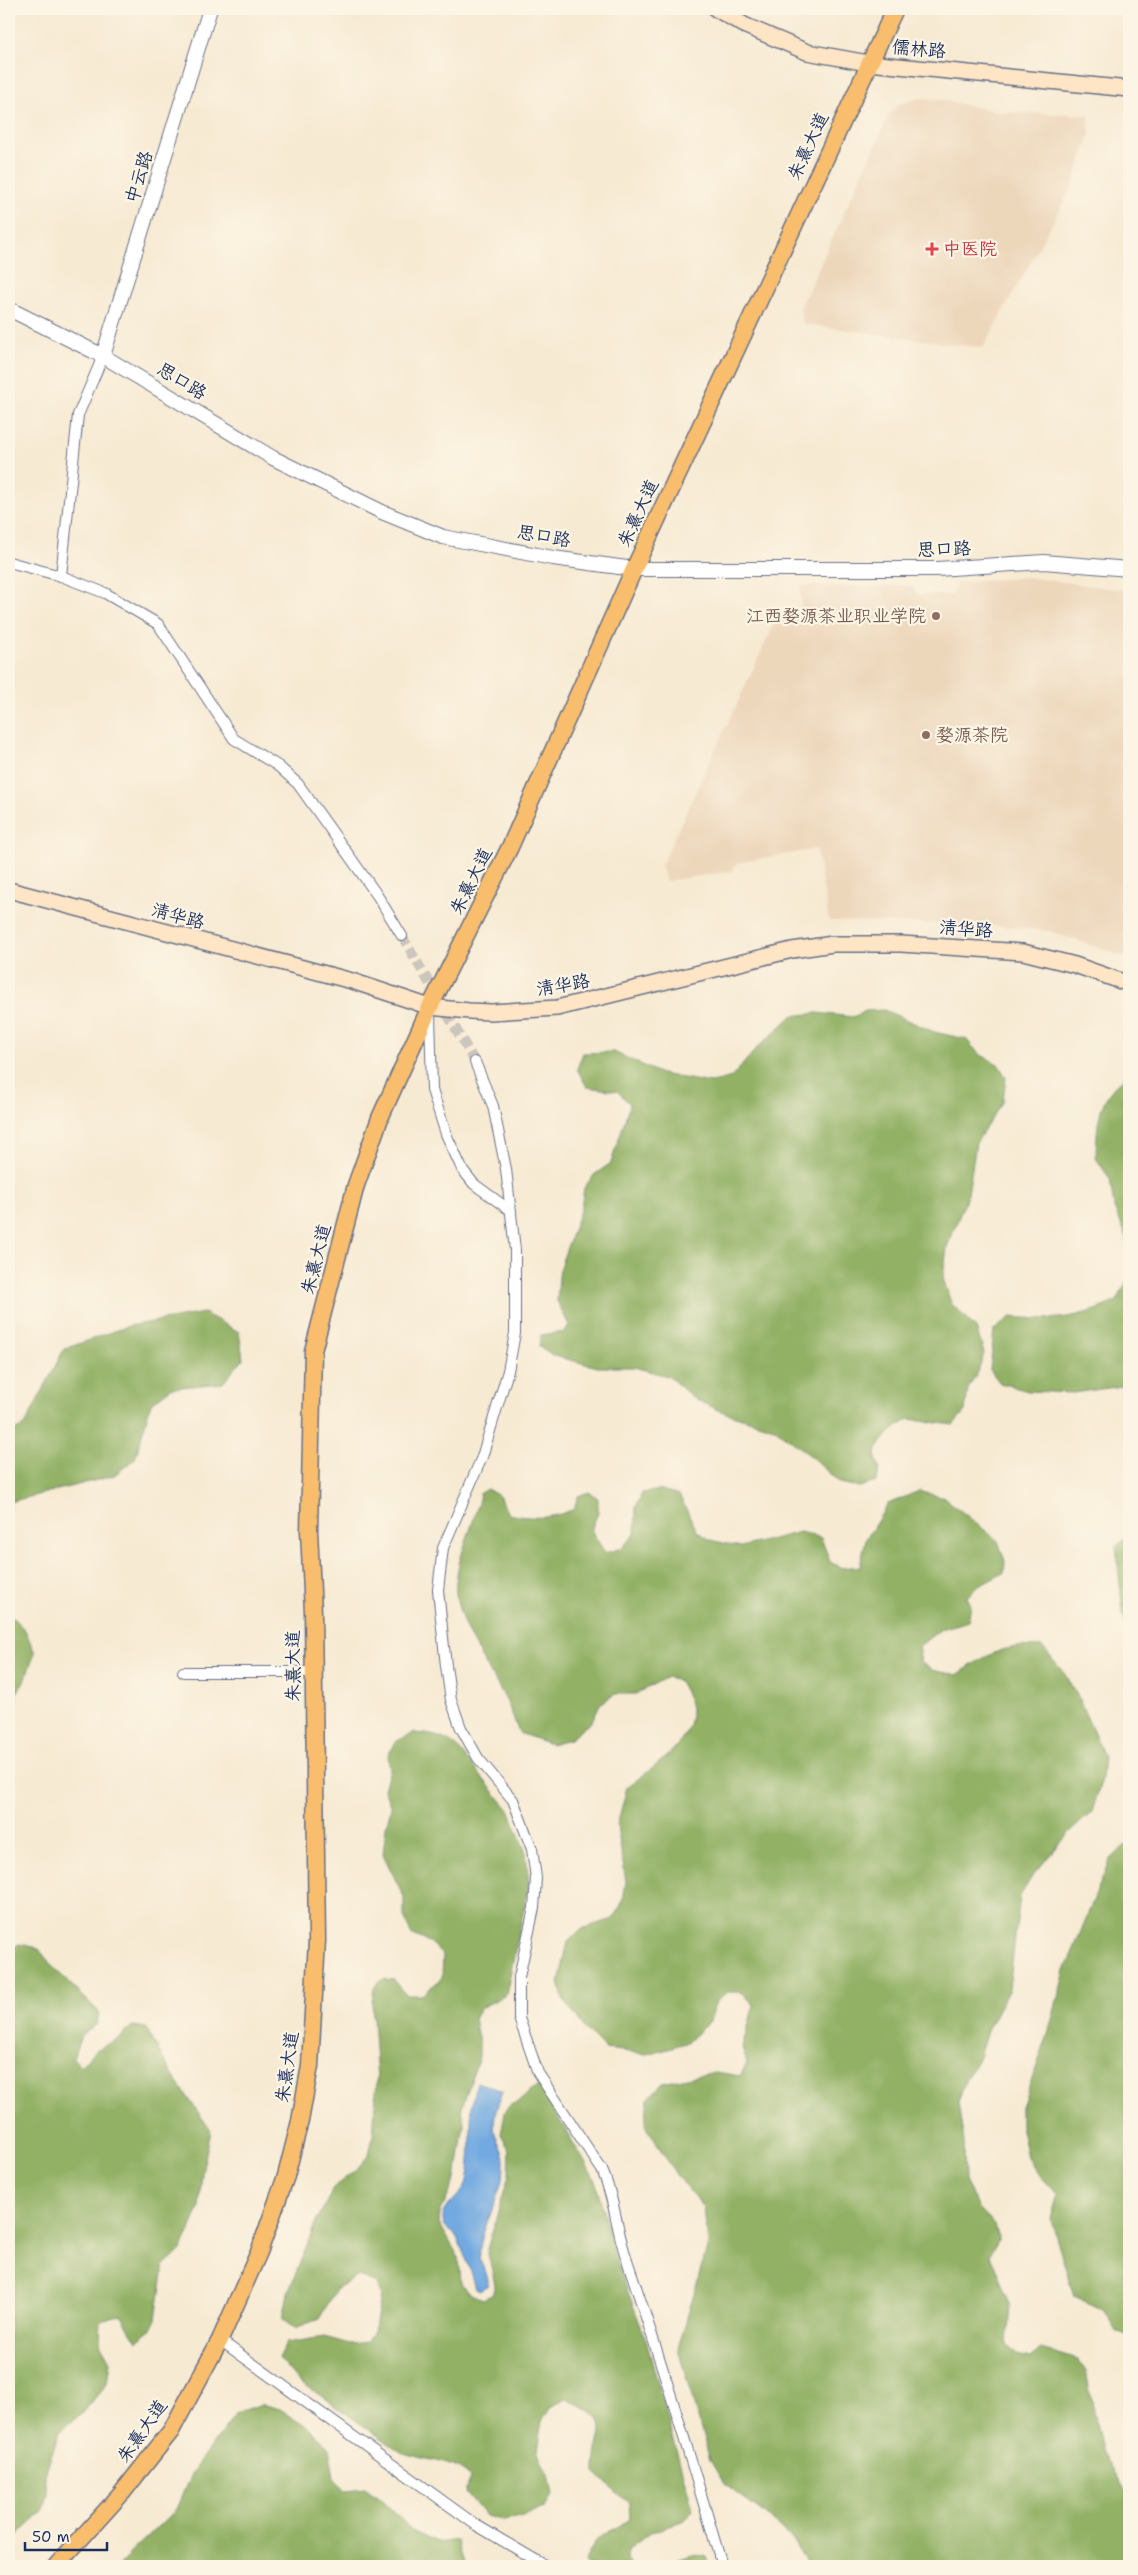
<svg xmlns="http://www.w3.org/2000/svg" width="1138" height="2575" font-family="'Shantell Sans','LXGW WenKai TC',sans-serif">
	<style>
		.built { fill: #edd7bb }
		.forest { fill: #92b165; stroke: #567062 }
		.water { fill: #71a9e0; stroke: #466c9f }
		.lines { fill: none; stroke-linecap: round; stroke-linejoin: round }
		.minor-tunnel { stroke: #cbc5bc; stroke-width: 10; stroke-dasharray: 10 5; stroke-linecap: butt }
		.minor-casing { stroke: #687087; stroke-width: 12 }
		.tertiary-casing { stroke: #687087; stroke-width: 16 }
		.secondary-casing { stroke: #687087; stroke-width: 18 }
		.primary-casing { stroke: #687087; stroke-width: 19 }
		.minor { stroke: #fff; stroke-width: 10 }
		.tertiary { stroke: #fff; stroke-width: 14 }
		.secondary { stroke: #fde5c5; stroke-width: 15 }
		.primary { stroke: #f9be6d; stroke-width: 16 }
		.health-dot { fill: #e0444e; stroke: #fcf5e5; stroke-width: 2 }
		.education-dot { fill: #8d6e63; stroke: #fcf5e5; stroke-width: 2 }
		.labels { text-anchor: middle; stroke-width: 4.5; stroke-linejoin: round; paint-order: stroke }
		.street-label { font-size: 18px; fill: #1b2f5e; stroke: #fcf5e5 }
		.health-label { font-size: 18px; fill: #be3a42; stroke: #fcf5e5; text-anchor: start }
		.education-label { font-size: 18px; fill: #785e54; stroke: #fcf5e5; text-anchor: end }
	</style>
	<rect width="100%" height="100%" fill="#fcf5e5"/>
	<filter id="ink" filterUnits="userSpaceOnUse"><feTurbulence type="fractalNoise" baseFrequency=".02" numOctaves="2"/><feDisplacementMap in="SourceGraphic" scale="10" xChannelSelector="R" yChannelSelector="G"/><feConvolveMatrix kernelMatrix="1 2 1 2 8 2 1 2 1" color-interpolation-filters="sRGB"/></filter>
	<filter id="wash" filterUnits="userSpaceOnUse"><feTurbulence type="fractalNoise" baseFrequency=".0096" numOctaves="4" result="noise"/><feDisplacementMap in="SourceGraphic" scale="20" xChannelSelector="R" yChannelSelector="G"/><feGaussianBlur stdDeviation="1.12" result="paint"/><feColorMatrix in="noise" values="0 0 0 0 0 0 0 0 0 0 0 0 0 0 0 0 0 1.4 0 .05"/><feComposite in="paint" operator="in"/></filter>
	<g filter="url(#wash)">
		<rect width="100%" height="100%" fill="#f7ead3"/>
		<!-- built -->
		<g class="built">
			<path d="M920,98L944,100L997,112L1089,115L1090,134L1071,189L983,348L803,324L800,308L890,114L899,104Z"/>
			<path d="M1027,577L1129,591V958L1049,931L990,925L829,921L816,849L736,863L732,871L666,881L661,866L776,620H801V586H912L918,594L952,595L957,583Z"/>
		</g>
		<!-- forest -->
		<g class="forest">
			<path d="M884,1010L934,1032L966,1039L979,1054L998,1064L1006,1077L1003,1101L976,1143L968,1194L947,1247L943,1278L951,1303L976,1328L984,1353L978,1372L968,1389L965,1411L953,1425L909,1419L891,1431L877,1448L876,1458L880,1468L876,1482L859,1487L840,1483L805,1451L774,1428L726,1413L696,1400L668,1376L634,1367H598L554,1356L539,1346L541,1335L565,1332L569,1325L557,1301L560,1267L581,1208L584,1188L594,1175L611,1163L630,1104L617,1091L587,1087L577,1069L583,1053L614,1052L661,1074L711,1083L732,1077L756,1049L792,1016L817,1013L853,1017L865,1011Z"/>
			<path d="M1129,1075V1258L1127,1237L1114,1208L1110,1179L1096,1158C1097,1123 1097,1095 1129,1075Z"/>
			<path d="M1129,1277V1385L1073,1393L1028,1391L1000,1383L990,1370L994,1330L1011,1317C1056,1321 1076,1319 1117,1301Z"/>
			<path d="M204,1313L239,1332L243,1359L223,1383L171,1388L151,1403L135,1459L113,1476L9,1502V1434L25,1425L64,1349L129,1326Z"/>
			<path d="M487,1489L499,1496L508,1514C532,1519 552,1519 574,1509L578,1496L589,1492L598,1498V1512L591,1530L605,1553L622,1548L635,1534L636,1507L642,1493L661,1490L679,1495L697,1531L710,1540L741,1547L800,1532L821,1538L830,1562L842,1568L860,1566L866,1539L888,1504L919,1491L945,1498L998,1541L1005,1561L1004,1573L977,1587L967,1597L971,1605L968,1621L941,1629L918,1647L921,1662L931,1670L957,1675C988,1654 1004,1644 1042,1647L1064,1673L1077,1695L1104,1756L1102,1779L1092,1812L1070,1832L1033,1875L1020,1896L1009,1989L988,2028L979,2057L965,2081L958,2102L964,2142L965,2180L978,2208L995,2224L998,2238L990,2255L1010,2304L1007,2345L1017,2355L1030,2358L1041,2349L1078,2360L1086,2371L1102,2452L1129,2496V2566H808L794,2541L766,2514L724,2484L710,2460L678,2349L708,2245L704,2208L677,2176L645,2124L648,2099L663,2083L716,2072L740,2076L747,2063L742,2047L754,2005L742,1992H727L716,2001L710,2021L686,2043L647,2054L605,2049L584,2028L563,1999L559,1982L568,1942L581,1929L613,1919L623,1901L626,1882L617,1826L627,1787C650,1770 693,1743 691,1710C691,1701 683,1689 679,1681L667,1677L636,1694H615L600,1704L592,1721L570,1739L551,1744L519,1733C515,1722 511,1711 506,1700C489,1667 452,1620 456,1581C459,1550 476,1523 480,1493Z"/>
			<path d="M1129,1535V1637L1123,1613L1116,1546Z"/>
			<path d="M9,1614L25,1630L35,1653L23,1684L9,1704Z"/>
			<path d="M414,1733C430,1734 443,1736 456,1746L509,1810L526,1853L529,1884L506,1995L480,2008L474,2019L479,2043V2057L462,2107L464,2124L456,2179L440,2213L439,2223L459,2258L461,2283L471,2294L482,2299L492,2295L495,2285L487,2249L509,2175L510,2151L501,2134L505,2112L510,2105C527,2100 524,2092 539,2086L595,2179L614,2254L646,2340L693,2510L685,2520L652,2531L630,2548L627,2559L632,2566H587L585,2561C588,2554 592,2545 597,2540C605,2531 619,2528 630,2519L629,2503L595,2473C594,2431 621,2422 567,2399L550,2407L542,2421L537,2450L548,2475L552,2495L545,2508L503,2521L486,2517L466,2492L470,2477C452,2459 425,2461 401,2452L294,2377L278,2358L286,2343L324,2337L350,2344L367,2342L375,2328L381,2297L375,2282L357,2277L337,2288L319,2319L295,2328L283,2319L288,2293L316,2222L335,2186L356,2170L369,2155L373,2136L377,2079L372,2002L374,1988L383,1979L394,1980L407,1995H422L442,1978L443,1955L429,1942L411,1934L404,1916V1897L383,1854L386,1827L391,1808L384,1789L390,1770L388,1755L397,1741Z"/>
			<path d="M1129,1842V2336L1116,2331L1104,2310L1074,2297L1051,2219L1058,2194L1043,2180L1027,2157L1021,2130V2109L1047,2038L1065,1971L1110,1859Z"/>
			<path d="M19,1944L38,1948L53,1967L99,2012L97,2024L81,2036L73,2058L81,2066L94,2051L120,2038L132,2026L146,2028L170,2071L211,2131L202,2173L199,2208L182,2249L164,2267L156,2319L150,2331L137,2341L121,2315L101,2321L100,2343L110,2361L107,2383L83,2413L60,2431L44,2477L47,2495L42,2513L9,2543V1951Z"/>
			<path d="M262,2404L280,2409L305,2425L329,2447L334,2478L346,2490L365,2488L389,2506L412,2531L438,2543L457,2540L464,2562L463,2566H117L176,2509L192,2472L236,2413Z"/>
			<path d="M692,2555L705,2556L711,2566H658Z"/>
		</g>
		<!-- water -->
		<path class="water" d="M477,2082L503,2091C497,2108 490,2122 497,2139C499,2146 504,2154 504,2161C505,2190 484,2220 480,2248C478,2260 487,2274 488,2285L479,2290L475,2288C470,2272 465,2250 456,2237C452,2229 444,2231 443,2219C443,2205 463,2196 467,2181C475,2148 466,2114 477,2082Z"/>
	</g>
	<g filter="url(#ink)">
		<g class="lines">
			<!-- minor-tunnel -->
			<path class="minor-tunnel" d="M402,936L475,1062"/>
			<defs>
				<g id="minor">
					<path d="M103,356L78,415L61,576L105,593L158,624L234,739L278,766L298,784L377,895L402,936"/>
					<path d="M9,562L61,576"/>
					<path d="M430,1013L432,1090L446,1134L462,1169L474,1184L511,1211"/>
					<path d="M475,1062L493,1106L506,1169L515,1250V1333L508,1371L482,1457L443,1548L438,1590L446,1666L451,1700L461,1728L478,1758L513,1800L532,1849L536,1878L534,1908L519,1977V2018L538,2073L602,2170C614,2197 616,2226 625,2254C660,2357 692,2462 722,2566"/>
					<path d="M183,1672H313"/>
					<path d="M220,2340L476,2525L546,2566"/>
				</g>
				<g id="tertiary">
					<path d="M9,309L103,356L273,458L382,512L443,537L553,558L634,569H937L1044,562L1129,569"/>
					<path d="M103,356L210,9"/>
				</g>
				<g id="secondary">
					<path d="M716,9L746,26L807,52L868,63L1129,89"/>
					<path d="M9,890L352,981L430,1007L469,1011L491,1012L557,1008L792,950L833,944H901L1023,952L1075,965L1129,984"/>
				</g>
				<path id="primary" d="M56,2566L122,2493L171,2431L220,2340L259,2252L286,2176L300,2121L310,2066L317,1940L313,1612L309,1531L313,1351L356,1185L380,1118L430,1007L510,847L634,569L895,9"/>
			</defs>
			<!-- minor casing -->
			<use href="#minor" class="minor-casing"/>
			<!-- tertiary casing -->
			<use href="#tertiary" class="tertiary-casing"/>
			<!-- secondary casing -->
			<use href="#secondary" class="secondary-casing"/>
			<!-- primary casing -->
			<use href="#primary" class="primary-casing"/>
			<!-- minor -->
			<use href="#minor" class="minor"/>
			<!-- tertiary -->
			<use href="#tertiary" class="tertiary"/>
			<!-- secondary -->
			<use href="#secondary" class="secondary"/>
			<!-- primary -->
			<use href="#primary" class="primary"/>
		</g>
	</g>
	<!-- markers -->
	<path class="health-dot" d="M929.5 241.5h5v5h5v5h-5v5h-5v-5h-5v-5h5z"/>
	<g class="education-dot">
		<circle cx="936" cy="616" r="5"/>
		<circle cx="926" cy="735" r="5"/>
	</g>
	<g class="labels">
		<!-- street labels -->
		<g class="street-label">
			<text transform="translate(919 49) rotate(5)" y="6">儒林路</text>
			<text transform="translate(808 146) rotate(-65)" y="6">朱熹大道</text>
			<text transform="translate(139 177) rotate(-73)" y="6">中云路</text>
			<text transform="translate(182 381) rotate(31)" y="6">思口路</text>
			<text transform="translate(638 513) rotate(-65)" y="6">朱熹大道</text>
			<text transform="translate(544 536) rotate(10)" y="6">思口路</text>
			<text transform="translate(944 549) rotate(-2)" y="6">思口路</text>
			<text transform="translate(471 881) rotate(-64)" y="6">朱熹大道</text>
			<text transform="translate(178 916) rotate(15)" y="6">清华路</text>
			<text transform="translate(966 929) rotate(4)" y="6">清华路</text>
			<text transform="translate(563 985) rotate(-10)" y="6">清华路</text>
			<text transform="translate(316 1259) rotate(-76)" y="6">朱熹大道</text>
			<text transform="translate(293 1666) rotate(-90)" y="6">朱熹大道</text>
			<text transform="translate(287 2067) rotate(-82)" y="6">朱熹大道</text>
			<text transform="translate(142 2431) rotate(-55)" y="6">朱熹大道</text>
		</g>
		<!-- health labels -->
		<g class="health-label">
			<text x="943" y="255">中医院</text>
		</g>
		<!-- education labels -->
		<g class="education-label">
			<text x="926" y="622">江西婺源茶业职业学院</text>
			<text x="936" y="741" text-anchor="start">婺源茶院</text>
		</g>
	</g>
	<!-- margin -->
	<rect width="1138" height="2575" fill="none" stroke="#fcf5e5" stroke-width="30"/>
	<!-- scale -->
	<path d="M25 2542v8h82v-8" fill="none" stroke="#1b2f5e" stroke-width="2.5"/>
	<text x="32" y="2542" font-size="15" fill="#1b2f5e" stroke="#fcf5e5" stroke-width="4" paint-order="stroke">50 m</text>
</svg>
